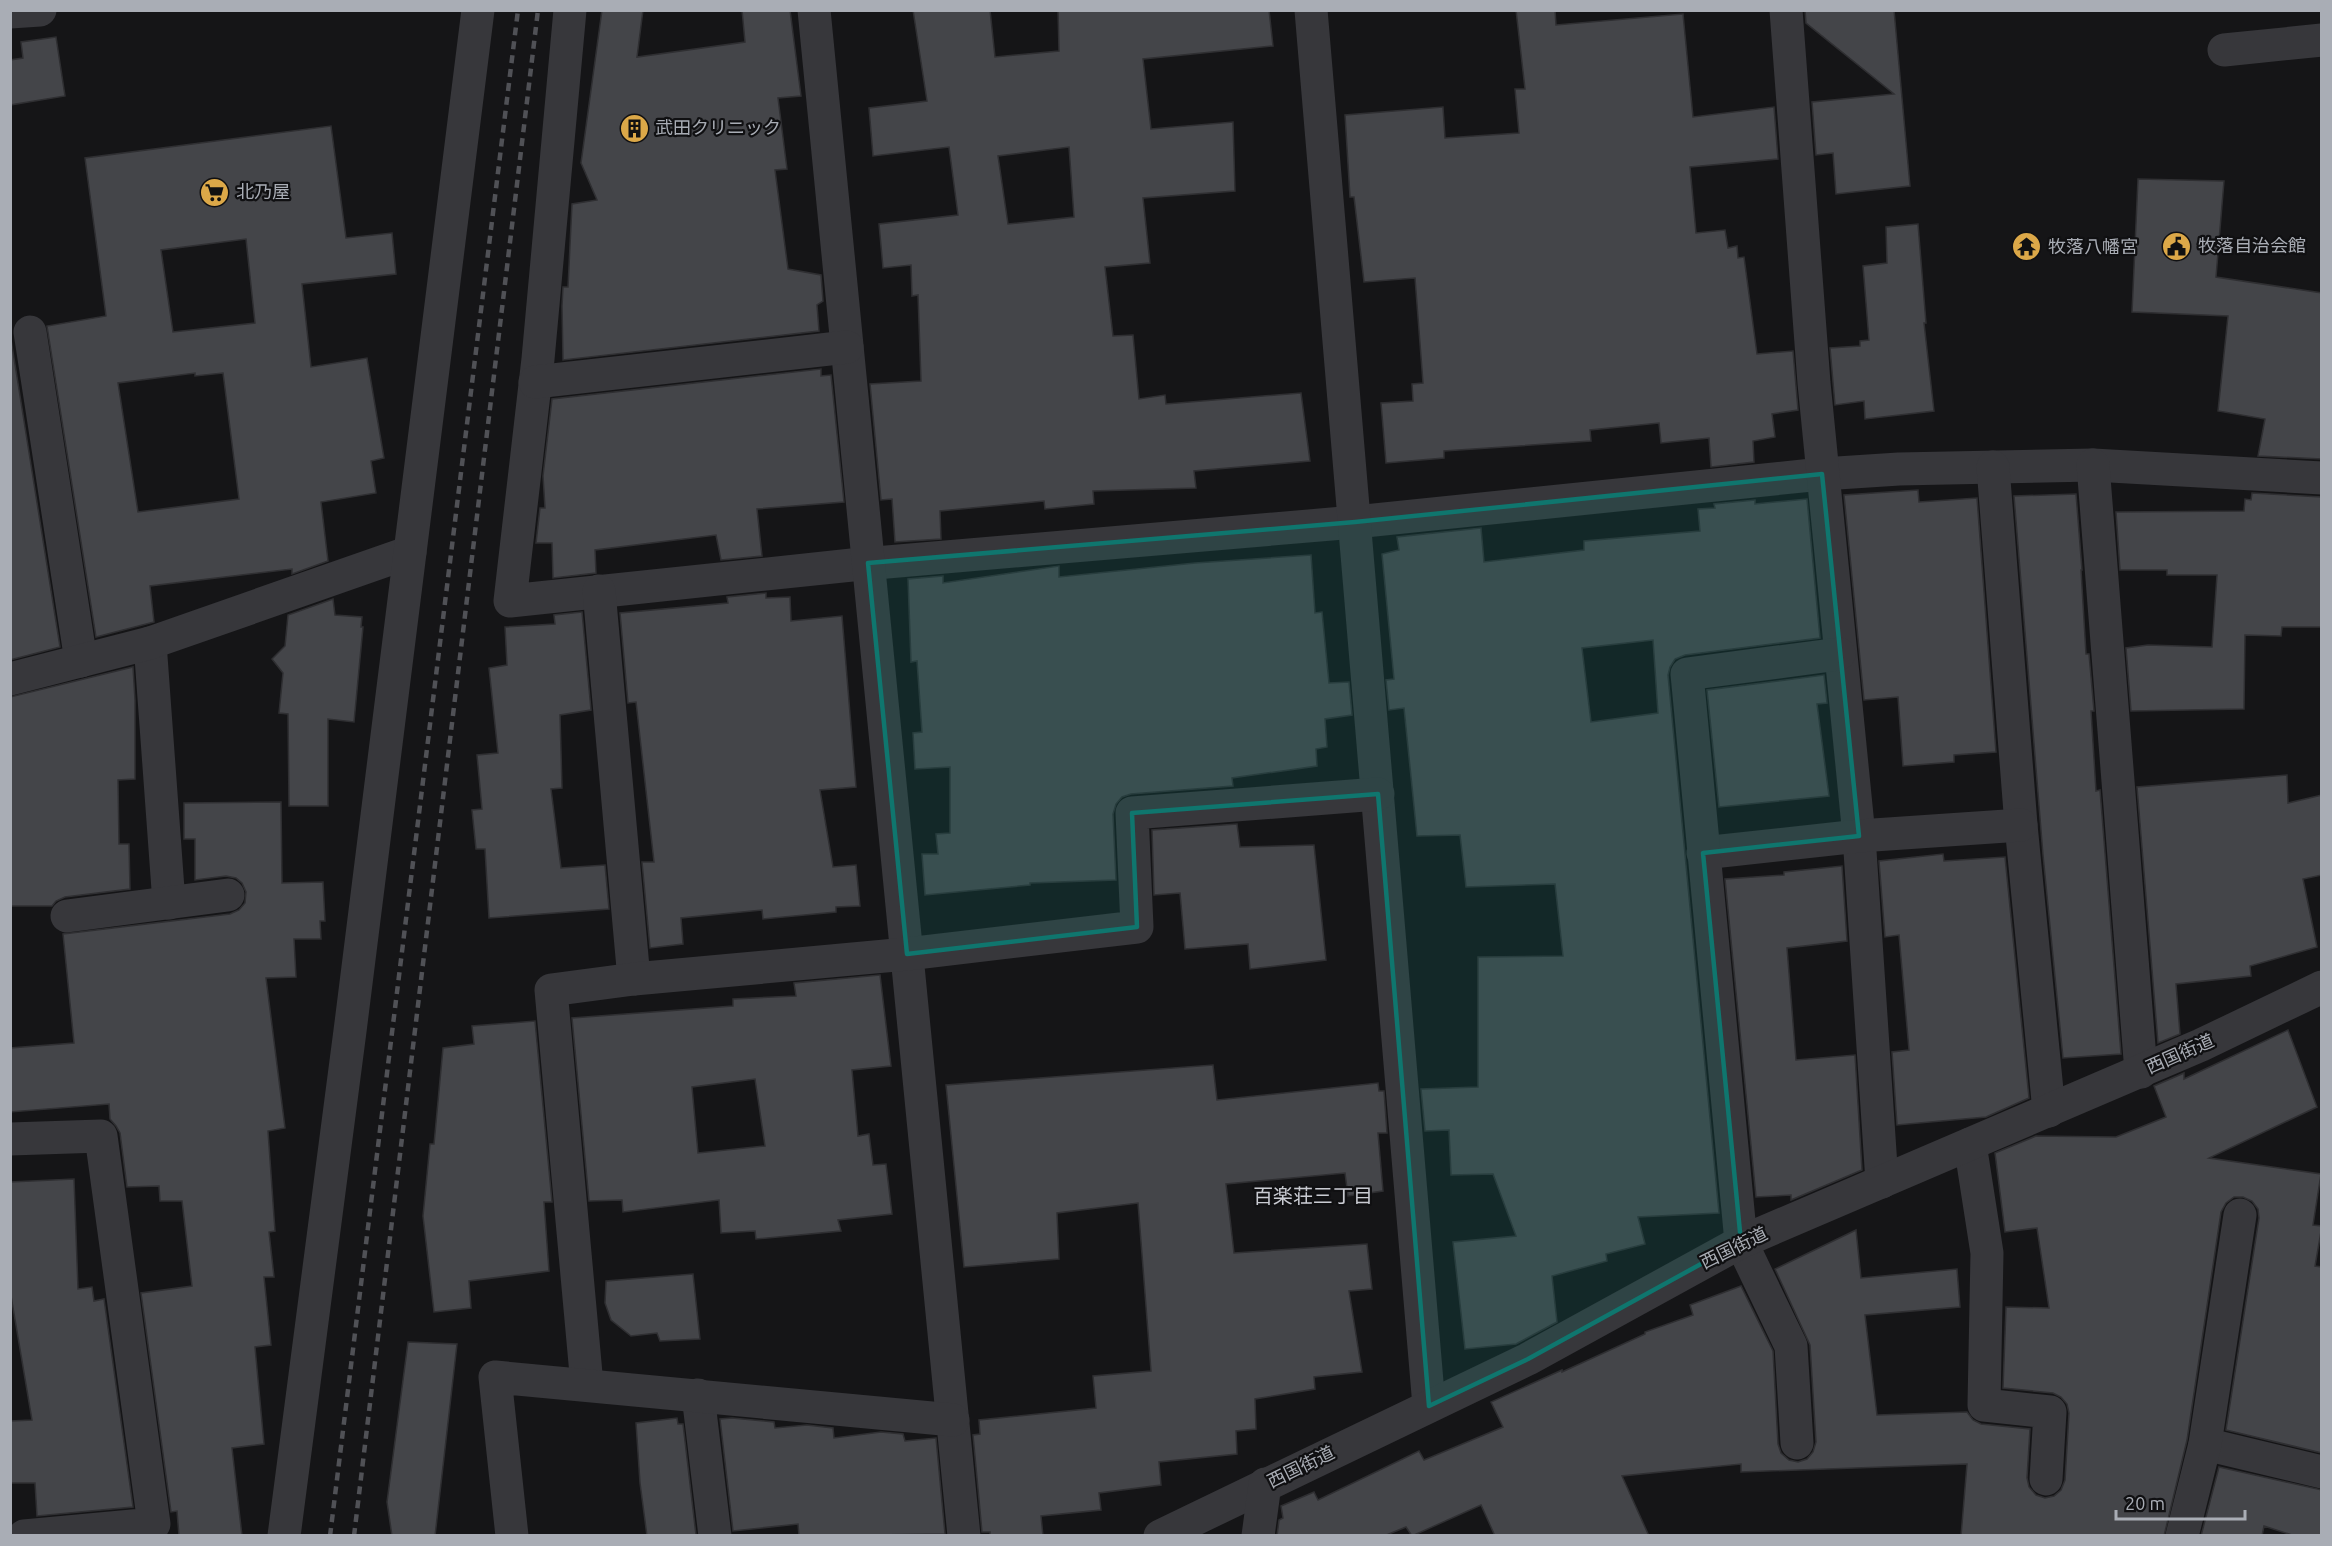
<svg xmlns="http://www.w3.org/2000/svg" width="2332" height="1546" font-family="Ubuntu,'Noto Sans JP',sans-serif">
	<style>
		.building { fill: #444549; stroke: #2f2f32; stroke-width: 1.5; fill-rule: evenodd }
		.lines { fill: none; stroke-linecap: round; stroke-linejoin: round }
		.minor { stroke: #37373b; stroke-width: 33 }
		.rail { stroke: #505156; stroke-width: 4.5; stroke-dasharray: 8 6; stroke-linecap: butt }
		.marked { fill: #0f766e; fill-opacity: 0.2; stroke: #0f766e; stroke-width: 4.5; stroke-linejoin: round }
		.labels { text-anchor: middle; stroke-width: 4.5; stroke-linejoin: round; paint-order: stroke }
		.poi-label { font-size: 18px; fill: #a9adb5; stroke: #101012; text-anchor: start }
		.street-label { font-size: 18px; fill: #a9adb5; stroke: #101012 }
		.neighbourhood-label { font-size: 20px; fill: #c9cbd2; stroke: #101012 }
	</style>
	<rect width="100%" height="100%" fill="#151517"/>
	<!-- building -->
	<g class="building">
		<path d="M602,10H643L637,57L745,42L742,10H790L801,96L778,98L787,169L775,170L788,269L821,275L823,301L817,305L819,331L563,360L562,306L563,287H568L572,204L597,200L581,163Z"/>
		<path d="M913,10H990L995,57L1059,51L1058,10H1269L1273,46L1143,59L1151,129L1233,122L1235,191L1143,198L1150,263L1105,267L1113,336L1133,335L1139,399L1165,395L1166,404L1301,393L1310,461L1194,471L1196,488L1093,491L1094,504L1045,509L1044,501L940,511L941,539L895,542L892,499L881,500L870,384L921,381L918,295L912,296L911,265L883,268L879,224L958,215L949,147L873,156L869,108L927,101ZM1069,147L1074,217L1008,224L998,156Z"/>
		<path d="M1516,10H1555L1556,25L1683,14L1693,117L1774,107L1778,159L1690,167L1696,233L1725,230L1728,248L1737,246L1738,258L1744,257L1757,354L1793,351L1798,410L1772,414L1775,437L1753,441L1754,462L1711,467L1709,438L1661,443L1659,423L1590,430L1591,441L1444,451V458L1386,463L1381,403L1413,401L1412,384L1423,383L1415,278L1364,282L1354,197H1350L1345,115L1443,107L1445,138L1519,133L1515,89H1525Z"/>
		<path d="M1805,10H1894L1910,186L1836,194L1833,153L1816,155L1812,102L1894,94L1806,23Z"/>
		<path d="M56,37L65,96L10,105V60L23,58L21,42Z"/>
		<path d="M331,126L346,238L392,233L396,274L302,284L311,367L367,358L384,458L371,461L376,493L321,502L328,561L292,574V569L150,586L154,622L96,637L47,326L106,316L85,158ZM246,239L255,323L173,332L161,250ZM195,373V376L223,373L239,499L138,512L118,383Z"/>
		<path d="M2138,179L2224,181L2216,277L2322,293V459L2258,456L2265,419L2218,411L2228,316L2132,312Z"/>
		<path d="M1918,224L1926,323H1924L1934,411L1865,419L1864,401L1835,405L1830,348L1860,346V341L1869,340L1863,266L1887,263L1886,227Z"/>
		<path d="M10,333L60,647L10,660Z"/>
		<path d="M821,369V376L831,375L844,502L757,509L762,556L721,560L716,535L595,550L596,573L553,578L552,543H536L540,508H545L543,476L552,399Z"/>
		<path d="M1918,490L1919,502L1977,498L1996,752L1954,755V762L1903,766L1898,697L1864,700L1844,495Z"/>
		<path d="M2252,493L2322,497V627H2282L2281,636L2245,635L2244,709L2131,711L2126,648L2148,645L2212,647L2217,575H2167V570H2120L2116,512L2244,511L2245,499L2251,500Z"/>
		<path d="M2076,494L2082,570H2081L2086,654H2089L2094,711H2091L2096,791L2100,790L2121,1054L2063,1058L2043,855L2014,496Z"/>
		<path d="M1807,499L1820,638L1685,655L1675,659L1670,667L1668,675L1719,1213L1638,1217L1645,1244L1606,1254L1607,1261L1552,1276L1557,1322L1516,1344L1465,1349L1453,1242L1516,1236L1493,1174L1451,1175L1449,1130L1425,1131L1421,1089L1478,1087V957L1563,956L1555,884L1466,887L1460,835L1417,836L1404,708L1389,710L1386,680L1394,679L1382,554L1399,550L1397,537L1481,528L1484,562L1584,550V541L1700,531L1698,509L1715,508L1714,504L1755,500V504ZM1653,640L1658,713L1591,722L1582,648Z"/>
		<path d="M1311,555L1315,613L1322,612L1329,683L1349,682L1352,715L1325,719L1327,747L1316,749L1317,766L1232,778L1233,786L1131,794L1122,797L1116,804L1113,814L1116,880L1030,883V885L925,895L922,854H938L936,834L950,833V767L915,769L913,733L922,732L917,661L911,662L908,579L943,576V583L1059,566V577L1195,563Z"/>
		<path d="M766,593V598L790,597L791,621L842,616L856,787L820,790L833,867L856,865L860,906L836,907V912L763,919L762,910L681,918L683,944L650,948L642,862H654L636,702L628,703L620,613L728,603L727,597Z"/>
		<path d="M333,599L335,615L362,617L361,627H363L354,722L328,719V806H289L288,714L279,713L283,673L272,659L285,646L288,615Z"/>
		<path d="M582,612L591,710L560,715L562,788L551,789L561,868L605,865L609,909L489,918L485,849H476L472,810L482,809L477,755L498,753L489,668L507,665L505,627L555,624L554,615Z"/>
		<path d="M133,667L135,700V779L118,780L119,844H129L130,889L65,897L56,901L52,906H10V697Z"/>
		<path d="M1824,675L1827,703L1817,704L1829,796L1719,807L1707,690Z"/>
		<path d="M2287,775L2288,803L2322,795V875L2303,879L2317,947L2250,966L2251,976L2176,984L2180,1034L2158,1043L2137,787Z"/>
		<path d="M281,802L282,883L323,882L325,921H320L321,939H294L296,977L266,978L285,1128L268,1131L275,1231L269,1232L274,1277H264L271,1345L255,1347L264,1444L232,1448L242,1536H179L177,1511L171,1512L141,1293L192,1286L182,1201H160L159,1186L127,1187L120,1133L116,1126L110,1119L109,1104L10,1112V1048L74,1043L63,934L230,914L239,910L245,903L246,892L242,883L236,878L226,876L195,880V839H184V803Z"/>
		<path d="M1237,824L1240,847L1314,845L1326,960L1250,969L1248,944L1185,949L1180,893L1154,895L1152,830Z"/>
		<path d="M1943,854L1944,861L2005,857L2029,1098L1986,1117L1897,1125L1892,1052L1909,1050L1899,935L1885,937L1879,861Z"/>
		<path d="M1842,866L1847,941L1787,948L1796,1060L1855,1055L1862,1170L1791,1200V1195L1756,1197L1725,879L1784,875V872Z"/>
		<path d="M880,975L891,1066L852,1070L858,1136L869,1134L873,1165L886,1164L892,1214L838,1220L841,1231L756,1239L755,1231L721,1233L719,1200L623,1212L622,1200L589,1201L572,1018L733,1006V999L796,996L794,983ZM755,1079L765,1146L698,1153L692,1087Z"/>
		<path d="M535,1021L552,1202H544L549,1271L469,1281L471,1308L434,1312L423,1216L430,1144H434L443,1048L474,1044L472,1026Z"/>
		<path d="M2288,1030L2317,1107L2209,1158L2321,1174L2313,1225L2322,1226L2315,1266L2322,1267V1453L2226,1430L2259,1218L2258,1209L2252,1201L2243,1197H2234L2226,1203L2221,1212L2187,1440L2164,1536H1961L1967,1464L1741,1472V1464L1622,1476L1649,1536H1495L1481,1505L1412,1536L1406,1527L1384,1536H1277L1279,1520L1283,1518L1281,1506L1314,1492L1318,1500L1419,1451L1424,1460L1503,1427L1491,1402L1562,1370V1372L1645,1334V1332L1693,1315L1690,1305L1741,1286L1773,1351L1778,1444L1781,1453L1789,1460L1798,1462L1807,1459L1813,1452L1816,1442L1810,1345L1775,1269L1856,1230L1861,1278L1957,1269L1960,1307L1865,1315L1877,1415L1967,1412L1973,1420L1981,1424L2030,1429L2027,1478L2029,1487L2036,1495L2045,1498L2054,1496L2061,1490L2065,1480L2069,1413L2067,1404L2061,1397L2053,1393L2003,1388L2006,1307L2049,1308L2037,1228L2005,1232L1995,1153L2036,1136L2116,1137L2166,1117L2154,1086L2184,1073V1079Z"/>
		<path d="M1213,1065L1217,1100L1378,1083L1379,1091H1384L1387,1133H1378L1383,1191L1348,1196L1345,1173L1226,1184L1234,1253L1367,1244L1372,1289L1349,1291L1362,1372L1314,1377L1315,1389L1255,1399L1256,1429L1236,1431L1237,1454L1159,1462L1161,1485L1099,1493L1101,1510L1041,1516L1043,1536H990V1532H982L973,1435L980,1434L979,1420L1096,1408L1093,1376L1151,1371L1138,1203L1057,1213L1059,1259L964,1267L946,1085Z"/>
		<path d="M74,1179L78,1289L92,1287L94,1301L104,1299L133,1507L37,1516L35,1483H10V1421L32,1420L10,1290V1182Z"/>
		<path d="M693,1274L700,1339L660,1341L657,1333L631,1336L611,1320L605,1303L606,1281Z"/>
		<path d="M408,1342L457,1344L435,1536H392L387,1502Z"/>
		<path d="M677,1418L678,1424H683L696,1535L647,1536L640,1483L636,1423Z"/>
		<path d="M732,1418L774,1422L775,1428L807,1425L833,1428L834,1438L881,1432L903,1434L905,1441L936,1438L945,1534L799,1536L798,1524L733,1531L720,1419Z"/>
		<path d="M2219,1467L2322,1490V1536H2295L2264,1526L2262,1536H2201Z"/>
	</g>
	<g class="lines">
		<!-- minor -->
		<g class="minor">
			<path d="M570,10L538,359L510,601L852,565L1355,522L1822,474L1899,469L2093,465L2322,478"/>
			<path d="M814,10L964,1536"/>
			<path d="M1311,10L1429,1406"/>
			<path d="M1786,10L1814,383L1859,836L1882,1182"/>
			<path d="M10,12L40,10"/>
			<path d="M2224,50L2322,40"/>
			<path d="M30,332L81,661"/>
			<path d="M535,382L847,347"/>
			<path d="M2093,465L2141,1072"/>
			<path d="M1993,467L2021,825L2049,1111"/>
			<path d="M599,591L634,979"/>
			<path d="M150,643L169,903"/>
			<path d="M10,679L150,643L410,552"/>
			<path d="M1703,853L1859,836L2021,825"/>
			<path d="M67,916L228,895"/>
			<path d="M10,1139L101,1136L154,1524L24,1536"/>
			<path d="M1970,1144L1987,1253L1984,1405L2050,1412L2046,1479"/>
			<path d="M587,1385L551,990L634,979L907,954L1137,927L1132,813L1378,794"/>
			<path d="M698,1395L715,1536"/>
			<path d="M1797,1443L1791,1346L1741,1242L1687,674L1839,654"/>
			<path d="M2205,1444L2322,1472"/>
			<path d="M284,1536L350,1031L478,10"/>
			<path d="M512,1536L495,1377L953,1420"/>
			<path d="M1160,1536L1528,1359L1741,1242L2201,1045L2322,987"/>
			<path d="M1258,1536L1265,1484"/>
			<path d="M2182,1536L2205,1444L2240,1215"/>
		</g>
		<!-- rail -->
		<g class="rail">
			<path d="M330,1536L518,10"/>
			<path d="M354,1536L538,10"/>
		</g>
	</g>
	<!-- marked area -->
	<path class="marked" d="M1822,474L1859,836L1703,853L1741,1242L1528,1359L1429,1406L1378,794L1132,813L1137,927L907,954L868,563L1355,522Z"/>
	<!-- icons -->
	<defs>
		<symbol id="building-disc" viewBox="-11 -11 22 22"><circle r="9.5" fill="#dca848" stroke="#101012"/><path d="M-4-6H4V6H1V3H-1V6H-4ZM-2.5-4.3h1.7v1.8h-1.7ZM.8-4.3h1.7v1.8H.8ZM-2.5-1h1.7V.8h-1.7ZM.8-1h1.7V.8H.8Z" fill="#111"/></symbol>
		<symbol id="supermarket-disc" viewBox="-11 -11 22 22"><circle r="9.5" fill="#dca848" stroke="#101012"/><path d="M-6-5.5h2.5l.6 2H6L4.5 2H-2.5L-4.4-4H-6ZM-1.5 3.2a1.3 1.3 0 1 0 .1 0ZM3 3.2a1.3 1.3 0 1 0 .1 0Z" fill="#111"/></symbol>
		<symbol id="civic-disc" viewBox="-11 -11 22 22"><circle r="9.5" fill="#dca848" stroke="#101012"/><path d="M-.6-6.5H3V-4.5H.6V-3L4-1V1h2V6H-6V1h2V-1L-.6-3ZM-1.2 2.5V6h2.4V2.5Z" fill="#111"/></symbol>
		<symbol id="temple-disc" viewBox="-11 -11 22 22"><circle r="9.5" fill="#dca848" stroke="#101012"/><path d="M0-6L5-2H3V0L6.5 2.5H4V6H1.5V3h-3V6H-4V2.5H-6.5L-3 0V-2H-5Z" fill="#111"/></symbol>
	</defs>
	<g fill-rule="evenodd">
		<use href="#building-disc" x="618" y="112" width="33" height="33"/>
		<use href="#supermarket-disc" x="198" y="176" width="33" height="33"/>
		<use href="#civic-disc" x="2160" y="230" width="33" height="33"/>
		<use href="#temple-disc" x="2010" y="230" width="33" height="33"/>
	</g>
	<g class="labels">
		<!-- poi labels -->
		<g class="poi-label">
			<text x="655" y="134">武田クリニック</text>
			<text x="236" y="198">北乃屋</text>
			<text x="2198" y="252">牧落自治会館</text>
			<text x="2048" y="253">牧落八幡宮</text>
		</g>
		<!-- street labels -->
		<g class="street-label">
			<text transform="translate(2180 1054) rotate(-24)" y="6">西国街道</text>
			<text transform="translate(1734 1248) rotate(-26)" y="6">西国街道</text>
			<text transform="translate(1301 1467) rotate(-26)" y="6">西国街道</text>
		</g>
		<!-- neighbourhood labels -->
		<g class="neighbourhood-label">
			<text x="1313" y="1203">百楽荘三丁目</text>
		</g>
	</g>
	<!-- border -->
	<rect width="2332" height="1546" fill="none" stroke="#a9adb5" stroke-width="24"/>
	<!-- scale -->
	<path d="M2116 1510v9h129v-9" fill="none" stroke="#a9adb5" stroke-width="3"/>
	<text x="2125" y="1510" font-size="18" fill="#a9adb5" stroke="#101012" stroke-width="4.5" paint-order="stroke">20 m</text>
</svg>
